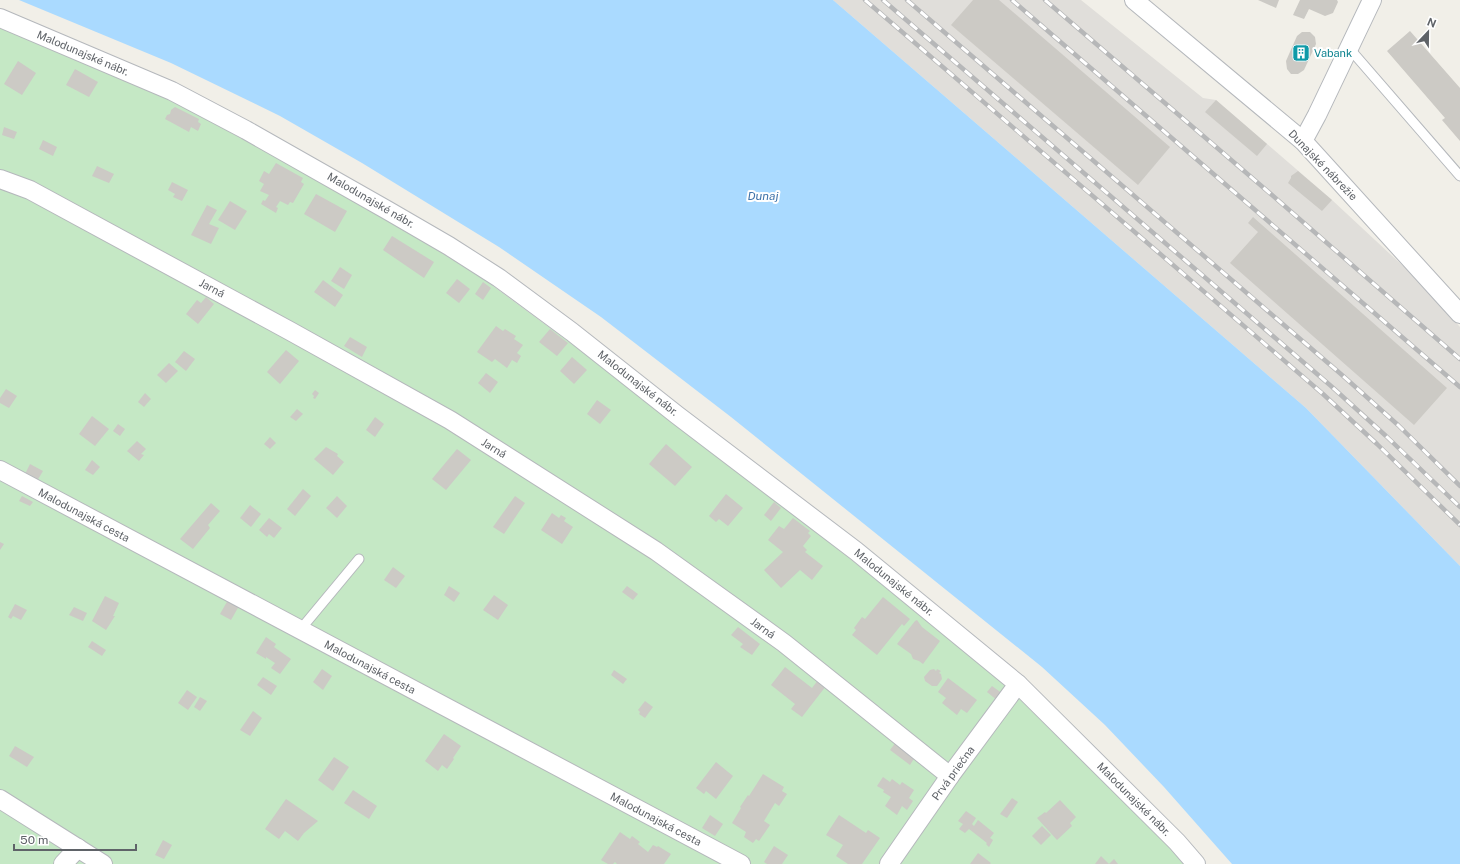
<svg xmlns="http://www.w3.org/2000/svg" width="1460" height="864" font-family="'Public Sans',sans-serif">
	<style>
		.industrial { fill: #e0deda }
		.green { fill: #c5e8c5 }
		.water { fill: #aadaff }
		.building { fill: #cccac5 }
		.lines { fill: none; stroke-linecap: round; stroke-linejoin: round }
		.service-casing { stroke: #b5b8bc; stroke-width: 11 }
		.minor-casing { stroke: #b5b8bc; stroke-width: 20 }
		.service { stroke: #fff; stroke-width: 9 }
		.minor { stroke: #fff; stroke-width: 18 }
		.rail-casing { stroke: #b6b7b8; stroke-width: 4.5 }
		.rail { stroke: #fff; stroke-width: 3; stroke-dasharray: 9; stroke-linecap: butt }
		.labels { text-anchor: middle; stroke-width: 4; stroke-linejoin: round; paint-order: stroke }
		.street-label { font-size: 11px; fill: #5f6368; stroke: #fff }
		.culture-label { font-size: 11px; fill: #0d838f; stroke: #fff; text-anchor: start }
		.water-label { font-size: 12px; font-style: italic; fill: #4174aa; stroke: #fff }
	</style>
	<rect width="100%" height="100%" fill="#f1efe8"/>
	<!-- industrial -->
	<path class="industrial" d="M833,0H1081L1203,98L1216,100L1332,200L1418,280L1460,327V566L1306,408Z"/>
	<!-- green -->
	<path class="green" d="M0,25L147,85L321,177L481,277L672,418L1015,689L1186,864H0Z"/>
	<!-- water -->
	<path class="water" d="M19,0H833L1306,408L1460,566V864H1232L1164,787L1105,725L1042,667L731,417L601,317L499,247L362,163L280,116L171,63Z"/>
	<!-- building -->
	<g class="building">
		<path d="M973,0H999L1170,147L1138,185L951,25Z"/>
		<path d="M1258,0H1279L1276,8Z"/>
		<path d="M1300,0H1337L1338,2L1333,13L1325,16L1309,9L1304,19L1293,15Z"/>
		<path d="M1410,31L1460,88V141L1442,120L1445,118L1387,51Z"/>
		<path d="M1302,32H1310L1315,37L1316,44L1304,70L1298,74H1291L1287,69L1286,61L1297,36Z"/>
		<path d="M18,61L36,73L22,95L4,84Z"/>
		<path d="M75,69L98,82L89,97L66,85Z"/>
		<path d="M1216,100L1267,144L1257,156L1205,112Z"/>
		<path d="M175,107L199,119L198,122L201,124L198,131L191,127L189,132L165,119L167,115L170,114L171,110Z"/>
		<path d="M4,127L17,132L14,139L2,135Z"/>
		<path d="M43,140L57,147L53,156L39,149Z"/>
		<path d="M276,163L303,178L301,182L304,184L293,203L290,202L288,205L280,201L276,207L278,208L276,213L261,204L263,200L265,201L269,195L260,191L264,184L259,181L264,171L269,174Z"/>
		<path d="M97,166L114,174L109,183L92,176Z"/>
		<path d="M1298,171L1332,200L1322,211L1288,183L1291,178V176Z"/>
		<path d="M172,182L188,190L182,201L173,197L175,194L168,190Z"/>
		<path d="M316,194L347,211L335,232L304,214Z"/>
		<path d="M230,201L247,211L235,230L218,220Z"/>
		<path d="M207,205L217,210L209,224L219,228L211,244L191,235Z"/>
		<path d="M1253,217L1447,388L1414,425L1230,263L1258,232L1248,223Z"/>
		<path d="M392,236L434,262L424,278L383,250Z"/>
		<path d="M340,267L352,275L344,289L331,281Z"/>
		<path d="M457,279L470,289L459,303L446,293Z"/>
		<path d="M323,280L343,295L335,307L314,292Z"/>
		<path d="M483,282L491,288L483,300L475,294Z"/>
		<path d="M206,297L214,304L198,324L186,314L197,300L201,303Z"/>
		<path d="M496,326L503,331L505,329L516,336L514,339L523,345L517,353L521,356L517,363L512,360L507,368L495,359L492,362L477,352Z"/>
		<path d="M550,329L568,343L557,356L539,342Z"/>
		<path d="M350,337L367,347L362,357L344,346Z"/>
		<path d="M286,350L299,361L280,384L267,372Z"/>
		<path d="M184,351L195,359L186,371L175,362Z"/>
		<path d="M572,357L587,370L574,384L560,371Z"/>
		<path d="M169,363L178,371L166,383L157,375Z"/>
		<path d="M486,373L498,382L490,393L478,383Z"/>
		<path d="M6,389L17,396L9,408L0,403V398Z"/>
		<path d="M315,390L319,393L315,399L313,398L314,396L312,394Z"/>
		<path d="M145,393L151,399L144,407L138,402Z"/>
		<path d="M597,400L611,410L600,424L587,414Z"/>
		<path d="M297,409L303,414L296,421L290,417Z"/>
		<path d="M92,416L109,429L95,446L79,434Z"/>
		<path d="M375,417L384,424L375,437L366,430Z"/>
		<path d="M118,424L125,429L120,436L113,431Z"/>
		<path d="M270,437L276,443L270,449L264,444Z"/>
		<path d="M137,441L146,449L141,454L144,455L139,461L127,451Z"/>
		<path d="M666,444L692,467L675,486L649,464Z"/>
		<path d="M326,447L338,454L337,456L344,462L333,475L314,459Z"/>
		<path d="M457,449L471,460L446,490L432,479Z"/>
		<path d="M92,460L100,467L93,475L85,470Z"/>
		<path d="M30,464L43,471L37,481L25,474Z"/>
		<path d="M303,489L311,496L295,516L287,509Z"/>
		<path d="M726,494L743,508L728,526L719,519L716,522L709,516Z"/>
		<path d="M22,496L33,502L30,506L19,501Z"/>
		<path d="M337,496L347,506L337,518L326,508Z"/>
		<path d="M515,496L525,503L504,534L493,527Z"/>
		<path d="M774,502L781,508L771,521L764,515Z"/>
		<path d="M211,503L220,511L208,525L210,528L193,549L180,539Z"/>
		<path d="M250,505L261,514L251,527L240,518Z"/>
		<path d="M552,513L559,518L561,515L566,518L564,521L573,527L562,544L541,530Z"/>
		<path d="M269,518L282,528L274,538L269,534L267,537L259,530Z"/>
		<path d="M793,518L810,531L808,533L811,536L803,546L807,550L805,552L823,566L812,580L800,570L781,588L764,570L783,552L768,540L779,526L784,529Z"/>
		<path d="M0,542L4,544L0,550Z"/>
		<path d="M393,567L405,576L396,588L384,580Z"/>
		<path d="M449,586L460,593L454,602L444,595Z"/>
		<path d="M627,586L638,594L633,600L622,592Z"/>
		<path d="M494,595L508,605L498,620L483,610Z"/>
		<path d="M105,596L119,603L113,616H115L106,630L92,621Z"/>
		<path d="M883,597L910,619L904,626L902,624L877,655L852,635L856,630L854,628L862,617L865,619Z"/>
		<path d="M228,600L239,606L231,620L220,614Z"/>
		<path d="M15,604L27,610L21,620L13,616L11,619L8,617Z"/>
		<path d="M74,607L87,613L83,621L69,615Z"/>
		<path d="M917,620L922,627L940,641L923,664L919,661L913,659L911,654L897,644L915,621Z"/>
		<path d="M738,627L760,644L752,655L740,647L743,644L731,635Z"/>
		<path d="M266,637L276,644L274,647L291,659L280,674L271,668L275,663L266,657V659L256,653Z"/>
		<path d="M92,641L106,650L102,656L88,647Z"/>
		<path d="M785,667L812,688L818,680L826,686L802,717L791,709L795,704L771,685Z"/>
		<path d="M322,669L332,676L323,690L313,682Z"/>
		<path d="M934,669L936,671L937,669L941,671L939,673L941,674L942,679L937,686H932L925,681L924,677L930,670Z"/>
		<path d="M614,670L627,679L623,684L611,675Z"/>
		<path d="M263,677L277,686L271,695L257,685Z"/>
		<path d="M948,678L977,700L967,713L961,709L957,715L942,703L946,698L938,692Z"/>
		<path d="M992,686L1003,694L998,701L987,692Z"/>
		<path d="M187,690L197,697L188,710L178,703Z"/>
		<path d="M200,697L207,701L200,711L194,707Z"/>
		<path d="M645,701L653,707L645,718L639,714L640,712L638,710Z"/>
		<path d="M253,711L262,718L250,736L240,730Z"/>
		<path d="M444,734L461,746L453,758L454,759L447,769L442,765L438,771L425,761Z"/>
		<path d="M896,742L915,757L910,765L890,750Z"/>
		<path d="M15,746L34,757L27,767L9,756Z"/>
		<path d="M334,757L349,767L333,791L318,780Z"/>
		<path d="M716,762L733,776L716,799L706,791L704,794L696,788Z"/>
		<path d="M763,774L784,787L782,791L787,794L779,806L775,803L764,821L770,825L759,841L756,839L753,843L744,837L746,832L732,823L741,808L740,807L748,795L749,796Z"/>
		<path d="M883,777L890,782L892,779L900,785L902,782L914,790L909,798L913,801L907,810L902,806L897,815L885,806L891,797L883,792L884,790L877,786Z"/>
		<path d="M353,790L377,806L369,819L344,803Z"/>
		<path d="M1012,798L1018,802L1007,818L1000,814Z"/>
		<path d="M286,799L318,821L304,833L298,841L285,831L279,839L265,829Z"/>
		<path d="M1060,800L1076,817L1070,823L1072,826L1057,840L1037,818L1045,812L1046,813Z"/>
		<path d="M966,811L976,818L972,824L974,826L978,820L994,833L990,838L993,840L989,847L986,844L987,843L969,829L965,833L959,829L963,824L958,821Z"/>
		<path d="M710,815L723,824L715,836L702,828Z"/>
		<path d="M839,815L866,833L868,830L880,838L862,864H848L836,856L843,845L826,835Z"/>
		<path d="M1042,826L1051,835L1041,845L1032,836Z"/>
		<path d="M620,832L630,839L632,836L640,842L638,844L648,852L653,845L657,847L658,846L671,854L664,864H617L615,862L613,864H608L601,860Z"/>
		<path d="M163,840L172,845L164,859L155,855Z"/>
		<path d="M774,846L788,855L782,864H767L764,862Z"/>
		<path d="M978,853L991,863L990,864H970Z"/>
		<path d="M1101,856L1109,864H1095Z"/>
		<path d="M1114,859L1118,864H1109Z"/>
	</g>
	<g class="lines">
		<defs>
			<g id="service">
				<path d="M1349,48L1460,176"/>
				<path d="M300,630L359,559"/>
			</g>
			<g id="minor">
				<path d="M1134,0L1303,141L1460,314"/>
				<path d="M0,18L172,91L246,130L387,210L449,246L499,278L572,332L677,415L856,551L1018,684L1177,842L1196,864"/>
				<path d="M1303,141L1317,115L1372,0"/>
				<path d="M0,179L30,190L290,331L450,420L656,551L784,643L950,776"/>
				<path d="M0,470L741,864"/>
				<path d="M0,799L103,864"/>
				<path d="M63,864L78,848"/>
				<path d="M889,864L950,776L1018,684"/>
			</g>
		</defs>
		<!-- service casing -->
		<use href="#service" class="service-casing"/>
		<!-- minor casing -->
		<use href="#minor" class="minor-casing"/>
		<!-- service -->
		<use href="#service" class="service"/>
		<!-- minor -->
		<use href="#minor" class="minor"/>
		<defs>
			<g id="rail">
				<path d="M865,0L1323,394L1377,444L1460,525"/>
				<path d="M883,0L1331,386L1386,436L1460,507"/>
				<path d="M907,0L1342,375L1398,425L1460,486"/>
				<path d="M1012,0L1460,387"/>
				<path d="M1045,0L1265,189L1460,359"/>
			</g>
		</defs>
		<!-- rail casing -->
		<use href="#rail" class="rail-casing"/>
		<!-- rail -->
		<use href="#rail" class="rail"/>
	</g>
	<!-- icons -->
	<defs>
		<symbol id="building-square" viewBox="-11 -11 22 22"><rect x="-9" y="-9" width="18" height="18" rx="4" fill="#0f9aa8" stroke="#fff"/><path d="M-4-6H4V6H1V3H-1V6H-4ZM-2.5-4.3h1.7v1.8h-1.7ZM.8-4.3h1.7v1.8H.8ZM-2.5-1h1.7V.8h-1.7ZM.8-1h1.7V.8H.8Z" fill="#fff"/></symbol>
	</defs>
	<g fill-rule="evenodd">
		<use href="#building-square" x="1291" y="43" width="20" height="20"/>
	</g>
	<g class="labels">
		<!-- street labels -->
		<g class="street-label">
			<text transform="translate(83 53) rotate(23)" y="4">Malodunajské nábr.</text>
			<text transform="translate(1323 165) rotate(46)" y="4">Dunajské nábrežie</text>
			<text transform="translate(371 200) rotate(30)" y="4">Malodunajské nábr.</text>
			<text transform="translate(212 288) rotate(28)" y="4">Jarná</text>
			<text transform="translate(638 383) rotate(38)" y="4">Malodunajské nábr.</text>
			<text transform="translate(494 448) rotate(32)" y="4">Jarná</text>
			<text transform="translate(84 515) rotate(28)" y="4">Malodunajská cesta</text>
			<text transform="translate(894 582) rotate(39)" y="4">Malodunajské nábr.</text>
			<text transform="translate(763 628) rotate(36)" y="4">Jarná</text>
			<text transform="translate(370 667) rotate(28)" y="4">Malodunajská cesta</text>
			<text transform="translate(953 773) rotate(-54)" y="4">Prvá priečna</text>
			<text transform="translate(1134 799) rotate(45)" y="4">Malodunajské nábr.</text>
			<text transform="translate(656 819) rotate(28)" y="4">Malodunajská cesta</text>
		</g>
		<!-- culture labels -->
		<g class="culture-label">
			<text x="1314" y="57">Vabank</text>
		</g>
		<!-- water labels -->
		<g class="water-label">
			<text x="763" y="200">Dunaj</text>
		</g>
	</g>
	<!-- north arrow -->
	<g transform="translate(1428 32) rotate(22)" stroke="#ffffff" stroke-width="3" paint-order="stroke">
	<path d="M0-3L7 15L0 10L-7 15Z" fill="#5f6368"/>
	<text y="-6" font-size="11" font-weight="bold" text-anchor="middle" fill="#5f6368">N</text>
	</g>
	<!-- scale -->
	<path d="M14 844v6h122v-6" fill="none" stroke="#5f6368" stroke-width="2"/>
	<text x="20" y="844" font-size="12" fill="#5f6368" stroke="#ffffff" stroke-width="3" paint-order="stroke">50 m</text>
</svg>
